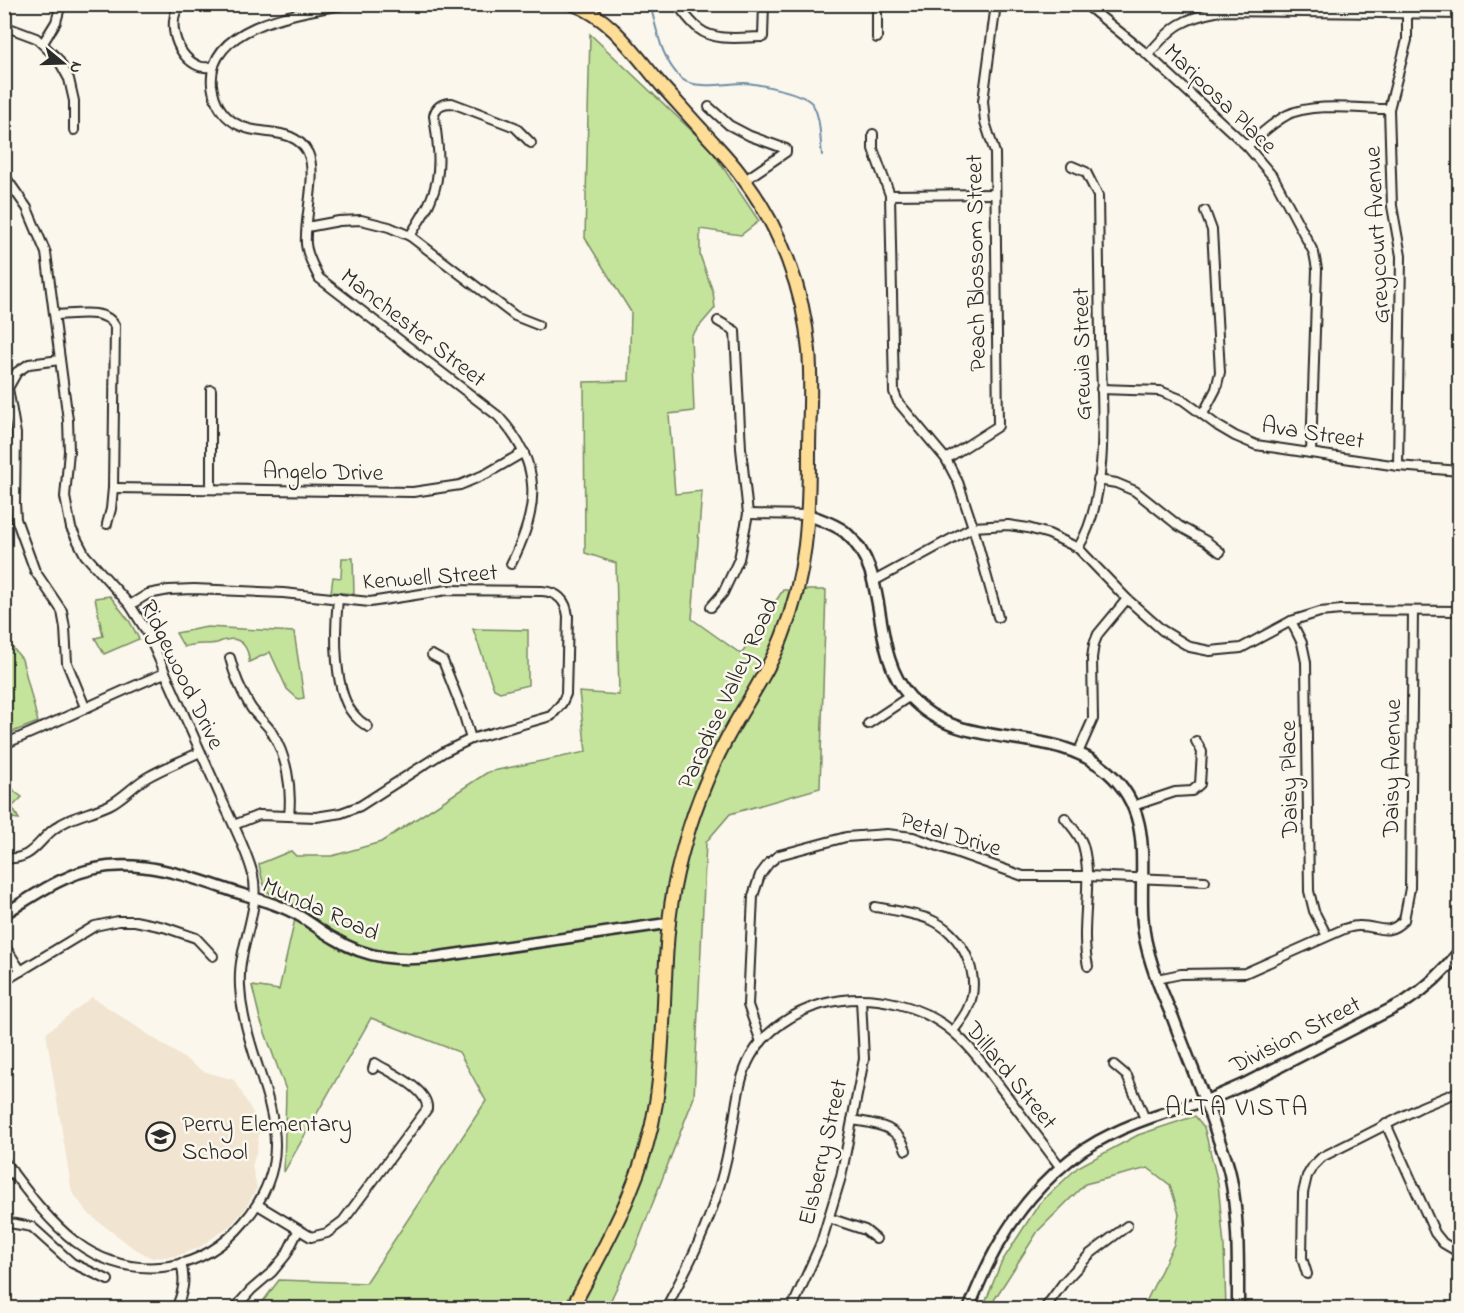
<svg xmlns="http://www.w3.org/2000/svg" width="1464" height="1313" font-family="'Indie Flower',sans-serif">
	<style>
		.built { fill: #f1e4d0 }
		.green { fill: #c4e49c; stroke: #788864; stroke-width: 1.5 }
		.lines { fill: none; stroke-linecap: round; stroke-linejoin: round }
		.stream { stroke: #6c8da5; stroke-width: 2 }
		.minor-casing { stroke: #2b2b2b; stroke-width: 12 }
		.tertiary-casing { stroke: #2b2b2b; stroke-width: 14 }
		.secondary-casing { stroke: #2b2b2b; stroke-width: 15 }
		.primary-casing { stroke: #2b2b2b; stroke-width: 16 }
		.minor { stroke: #fbf7ec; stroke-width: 8 }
		.tertiary { stroke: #fbf7ec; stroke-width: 9 }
		.secondary { stroke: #fbf7ec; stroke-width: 10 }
		.primary { stroke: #fedd96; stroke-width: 12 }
		.labels { text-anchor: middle; stroke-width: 5; stroke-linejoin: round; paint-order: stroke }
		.street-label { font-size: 24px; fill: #2b2b2b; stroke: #fbf7ec }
		.poi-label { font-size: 24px; fill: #2b2b2b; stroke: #fbf7ec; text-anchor: start }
		.neighbourhood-label { font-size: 26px; letter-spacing: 1.5px; fill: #2b2b2b; stroke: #fbf7ec }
	</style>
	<rect width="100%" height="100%" fill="#fbf7ec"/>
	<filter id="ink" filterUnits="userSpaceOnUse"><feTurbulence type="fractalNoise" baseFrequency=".0167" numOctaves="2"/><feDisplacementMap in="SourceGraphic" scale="12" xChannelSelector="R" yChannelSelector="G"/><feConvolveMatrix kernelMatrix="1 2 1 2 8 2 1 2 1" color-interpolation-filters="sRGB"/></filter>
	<g filter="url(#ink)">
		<!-- built -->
		<path class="built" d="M92,997L203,1071L234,1080L260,1125L257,1150L252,1166L257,1188L245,1209L232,1224L199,1248L176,1256L152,1258L132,1247L90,1215L72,1192L46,1033Z"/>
		<!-- green -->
		<g class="green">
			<path d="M590,34L710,148L759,221L741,235L700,229V255L713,292L715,308L691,336L694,411L669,414L675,494L702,491L692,619L741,654L783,590H826L820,788L730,814L706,842L694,1097L635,1249L607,1308H258L279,1280L366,1283L486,1101L459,1052L371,1018L284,1172L286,1090L260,1019L252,986L279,990L298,906C268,893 265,899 259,864L291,851L296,856H332L381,842L488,772L586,752L579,692L619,695L616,563L585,553L584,382L629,381L631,312L585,238Z"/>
			<path d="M342,558H353L354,594L331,592L333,577L341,578Z"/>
			<path d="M110,596L130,622L139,639L104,654L95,638L103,636L95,598Z"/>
			<path d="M207,627L294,632L304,698L298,699L287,689L270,652L249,662C249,648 241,636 226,640C223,640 220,642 217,643C206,645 195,643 184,647L176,633Z"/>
			<path d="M473,629L528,630V685L500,692L494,689Z"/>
			<path d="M4,637L22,659L38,722L5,735Z"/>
			<path d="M10,784L15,792L22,797L12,807L19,819L5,817V786Z"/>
			<path d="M1195,1116L1204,1127L1218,1183L1224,1246L1226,1308H1143L1174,1244L1179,1214L1170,1185L1148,1168L1085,1184L1038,1231L989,1308H983L1001,1263L1039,1204L1078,1167L1138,1135Z"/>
		</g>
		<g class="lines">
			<!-- stream -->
			<path class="stream" d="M650,4C657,30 661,60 682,79C695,90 728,83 745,83C758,84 807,93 813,105C821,118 820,140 822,155"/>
			<defs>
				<g id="minor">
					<path d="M180,4C166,24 177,57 199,66C203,68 209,67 213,67"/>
					<path d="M348,4C304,12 206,24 212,85C214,101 222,115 235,123C258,138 293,124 308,153C318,175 304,218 306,244C307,256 314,267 319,278L498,416C543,464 540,508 511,564"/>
					<path d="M677,4C684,13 690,22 699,29C715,42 744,37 763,37L764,4"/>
					<path d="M1085,4L1148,55L1247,146L1274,178L1314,253L1317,269L1311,453"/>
					<path d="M4,26L36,38L58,59L69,79L74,101V130"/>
					<path d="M877,38V4"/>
					<path d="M43,43L56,22L61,4"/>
					<path d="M1148,55C1172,26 1183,18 1220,11L1460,14"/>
					<path d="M709,107L729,125L750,136L786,149V152L745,180"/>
					<path d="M873,134V149L890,195L894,392L898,402L946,459L958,482L973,527L998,617"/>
					<path d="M1247,146C1260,135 1272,123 1287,115C1313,102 1360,109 1389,109"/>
					<path d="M1072,166L1086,172L1098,196C1099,243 1099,291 1100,338C1102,399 1111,496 1078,548"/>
					<path d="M4,175L27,208L46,253L68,420L69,451L65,497L71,528L85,555L130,605L147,632C171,686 195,740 219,793C230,819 246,847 253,875C259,902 247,930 242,957C238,975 240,999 244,1017C260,1093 305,1150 244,1222C225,1245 200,1261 170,1266C88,1278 47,1218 4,1161"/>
					<path d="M890,195L995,194"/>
					<path d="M307,227L339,221L361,220L389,227L410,236L515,316L538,325"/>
					<path d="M410,236C417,224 426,212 431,199C443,173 438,143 434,116C436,106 442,103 452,103L515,127L531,143"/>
					<path d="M55,315C73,315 105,307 115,326L113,488L111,509L107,524"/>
					<path d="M60,360L29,364L17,372L8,388L16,434L15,503L16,519L35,571L62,611L65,628L67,663L85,707"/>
					<path d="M1101,389L1160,391L1183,400L1218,426L1235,436L1256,445L1398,466L1460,471"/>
					<path d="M1203,414L1216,389L1220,372L1212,230L1205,211"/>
					<path d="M946,459L998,426L995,153L985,122L983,101L996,4"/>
					<path d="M1398,466L1401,256L1392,206L1389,109L1407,40V4"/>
					<path d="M1098,480L1116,483L1135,491L1179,526L1206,541L1220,552"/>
					<path d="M113,488L413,492L460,485L486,474L524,452"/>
					<path d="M211,489V390"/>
					<path d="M748,514L809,515"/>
					<path d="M874,581L973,527L1008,525L1028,528L1049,534L1078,548L1127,599L1162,630L1190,647L1210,651L1241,648L1291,621L1320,612L1341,610L1460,611"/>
					<path d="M338,598C335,629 332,696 357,718C360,722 365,724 368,727"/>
					<path d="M130,605L148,594L169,590L194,589L283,593L370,602L447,590L542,591C557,592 566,600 568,616L566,694L562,703L551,716L471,739L444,752L360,806L341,813L316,817L259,815L234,825"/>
					<path d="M711,607L723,593L739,559L748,514L741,448L735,331L718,321"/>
					<path d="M1291,621L1302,643L1306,662L1309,891L1314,911L1327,936"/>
					<path d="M432,655L443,661L463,712L471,739"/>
					<path d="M230,658C234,674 241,691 250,706C255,715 265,722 271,731C287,756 292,787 289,816"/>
					<path d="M868,724L910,696"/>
					<path d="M4,744C59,722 110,695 165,673"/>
					<path d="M1078,753L1093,719L1092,658L1094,644L1098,634L1127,599"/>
					<path d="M1133,806L1175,792L1192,791L1200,784L1202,752L1196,741"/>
					<path d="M1065,818C1071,826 1080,835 1083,845C1094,884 1079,927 1088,966"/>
					<path d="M4,858C32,861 37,842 54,829C70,816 90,814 109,805C123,798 133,786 146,778C163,768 182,761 200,752"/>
					<path d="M875,907C893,910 912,913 929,919C962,932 983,975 968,1008C965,1016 958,1024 953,1031"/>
					<path d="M4,945L21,971"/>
					<path d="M1157,979L1181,974L1245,973L1344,929C1348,928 1353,926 1358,926C1378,925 1386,938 1404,920L1410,888L1413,611"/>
					<path d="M4,981L95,926L118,921H135L164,927L196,938L213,956"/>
					<path d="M761,1042L748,1005L753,896L760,875L769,863L779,855L846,837L887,834L913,837L1023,876H1086L1205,881"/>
					<path d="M1114,1065L1127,1076L1145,1119"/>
					<path d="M852,1120C875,1124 898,1125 906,1150"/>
					<path d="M1386,1124L1435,1233L1443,1243L1460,1253"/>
					<path d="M4,1177L12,1171"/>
					<path d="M258,1205L311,1237L327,1233L343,1221L427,1109C429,1089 391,1073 375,1063L373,1069"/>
					<path d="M829,1218L865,1230L876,1239"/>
					<path d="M4,1222L32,1227L72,1263L108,1280"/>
					<path d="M1307,1274L1302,1258L1303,1193L1307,1176L1313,1166L1322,1157L1352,1142L1421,1107L1460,1091"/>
					<path d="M176,1308C183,1293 186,1280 181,1263"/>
					<path d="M235,1308L251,1290L272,1272L286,1255L298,1231"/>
					<path d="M666,1308C687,1268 708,1228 720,1184C725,1167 729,1148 732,1131C737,1106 738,1079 751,1056C766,1030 794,1012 822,1004C871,991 925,1004 961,1039C977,1054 990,1074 1004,1092C1023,1117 1042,1142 1061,1168"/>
					<path d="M792,1308L821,1243L841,1177L864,1059L861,999"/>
					<path d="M1045,1308L1064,1282L1090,1254L1127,1226"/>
				</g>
				<g id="tertiary">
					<path d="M4,914C24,902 43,888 64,879C118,853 170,870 223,888C245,896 271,901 292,912C307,919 320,931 335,939C367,959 399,961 436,957L670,923"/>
					<path d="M969,1308C978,1286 987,1263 1000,1242C1022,1203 1058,1163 1098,1141C1132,1122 1169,1111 1206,1101"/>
				</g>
				<g id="secondary">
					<path d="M809,515C821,520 835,524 845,532C893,573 867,649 910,697C963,755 1049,721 1108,772C1163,821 1131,886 1147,947C1153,972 1163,995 1173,1018C1187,1056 1203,1093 1216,1131C1220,1145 1227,1159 1230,1174C1239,1218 1238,1263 1238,1308"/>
					<path d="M1206,1101L1247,1083L1405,1002C1427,988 1444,972 1460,951"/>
				</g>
				<path id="primary" d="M572,1308C608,1240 644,1180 656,1103C668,1028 660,947 677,873C688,825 704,781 727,738C745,704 768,673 782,637C807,575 809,518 809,452C809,419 812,385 809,351C804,291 780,227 743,178C731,160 715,145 701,129C688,115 675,100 662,86C636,56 612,18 573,4"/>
			</defs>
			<!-- minor casing -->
			<use href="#minor" class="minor-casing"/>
			<!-- tertiary casing -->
			<use href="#tertiary" class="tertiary-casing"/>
			<!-- secondary casing -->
			<use href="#secondary" class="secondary-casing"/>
			<!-- primary casing -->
			<use href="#primary" class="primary-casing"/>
			<!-- minor -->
			<use href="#minor" class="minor"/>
			<!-- tertiary -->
			<use href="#tertiary" class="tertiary"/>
			<!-- secondary -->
			<use href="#secondary" class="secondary"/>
			<!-- primary -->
			<use href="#primary" class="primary"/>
		</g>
	</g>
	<!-- icons -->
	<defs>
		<symbol id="school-ring" viewBox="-11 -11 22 22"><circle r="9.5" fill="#fbf7ec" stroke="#2b2b2b" stroke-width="1.5"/><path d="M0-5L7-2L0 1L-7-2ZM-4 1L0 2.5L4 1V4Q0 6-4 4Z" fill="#2b2b2b"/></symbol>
	</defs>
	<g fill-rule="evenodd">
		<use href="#school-ring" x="144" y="1120" width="33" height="33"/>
	</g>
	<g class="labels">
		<!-- street labels -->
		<g class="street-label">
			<text transform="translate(1221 98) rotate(44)" y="8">Mariposa Place</text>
			<text transform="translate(1376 235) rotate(-93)" y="8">Greycourt Avenue</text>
			<text transform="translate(975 263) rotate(-91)" y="8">Peach Blossom Street</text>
			<text transform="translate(414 327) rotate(38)" y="8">Manchester Street</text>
			<text transform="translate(1081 354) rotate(-91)" y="8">Grewia Street</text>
			<text transform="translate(1313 432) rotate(9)" y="8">Ava Street</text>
			<text transform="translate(323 471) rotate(1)" y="8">Angelo Drive</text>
			<text transform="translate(430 576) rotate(-4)" y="8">Kenwell Street</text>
			<text transform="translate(183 674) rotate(64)" y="8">Ridgewood Drive</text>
			<text transform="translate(727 693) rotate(-65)" y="8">Paradise Valley Road</text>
			<text transform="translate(1391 768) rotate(-89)" y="8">Daisy Avenue</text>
			<text transform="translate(1288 779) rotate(-91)" y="8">Daisy Place</text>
			<text transform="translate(951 833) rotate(17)" y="8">Petal Drive</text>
			<text transform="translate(321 908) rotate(24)" y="8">Munda Road</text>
			<text transform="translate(1295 1034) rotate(-27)" y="8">Division Street</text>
			<text transform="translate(1012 1075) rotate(51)" y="8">Dillard Street</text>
			<text transform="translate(822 1152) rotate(-77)" y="8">Elsberry Street</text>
		</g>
		<!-- poi labels -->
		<g class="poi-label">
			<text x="182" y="1131">Perry Elementary<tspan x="182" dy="28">School</tspan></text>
		</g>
		<!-- neighbourhood labels -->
		<g class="neighbourhood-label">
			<text x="1237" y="1115">ALTA VISTA</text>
		</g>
	</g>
	<!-- margin -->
	<rect width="1464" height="1313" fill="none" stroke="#fbf7ec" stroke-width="24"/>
	<rect x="12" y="12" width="1440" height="1289" fill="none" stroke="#2b2b2b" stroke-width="2" filter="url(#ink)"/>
	<!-- north arrow -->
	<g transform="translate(63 63) rotate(109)" stroke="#fbf7ec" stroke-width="4.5" paint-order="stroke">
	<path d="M0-4.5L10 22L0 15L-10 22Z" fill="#2b2b2b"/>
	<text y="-9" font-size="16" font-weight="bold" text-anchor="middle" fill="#2b2b2b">N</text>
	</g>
</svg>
